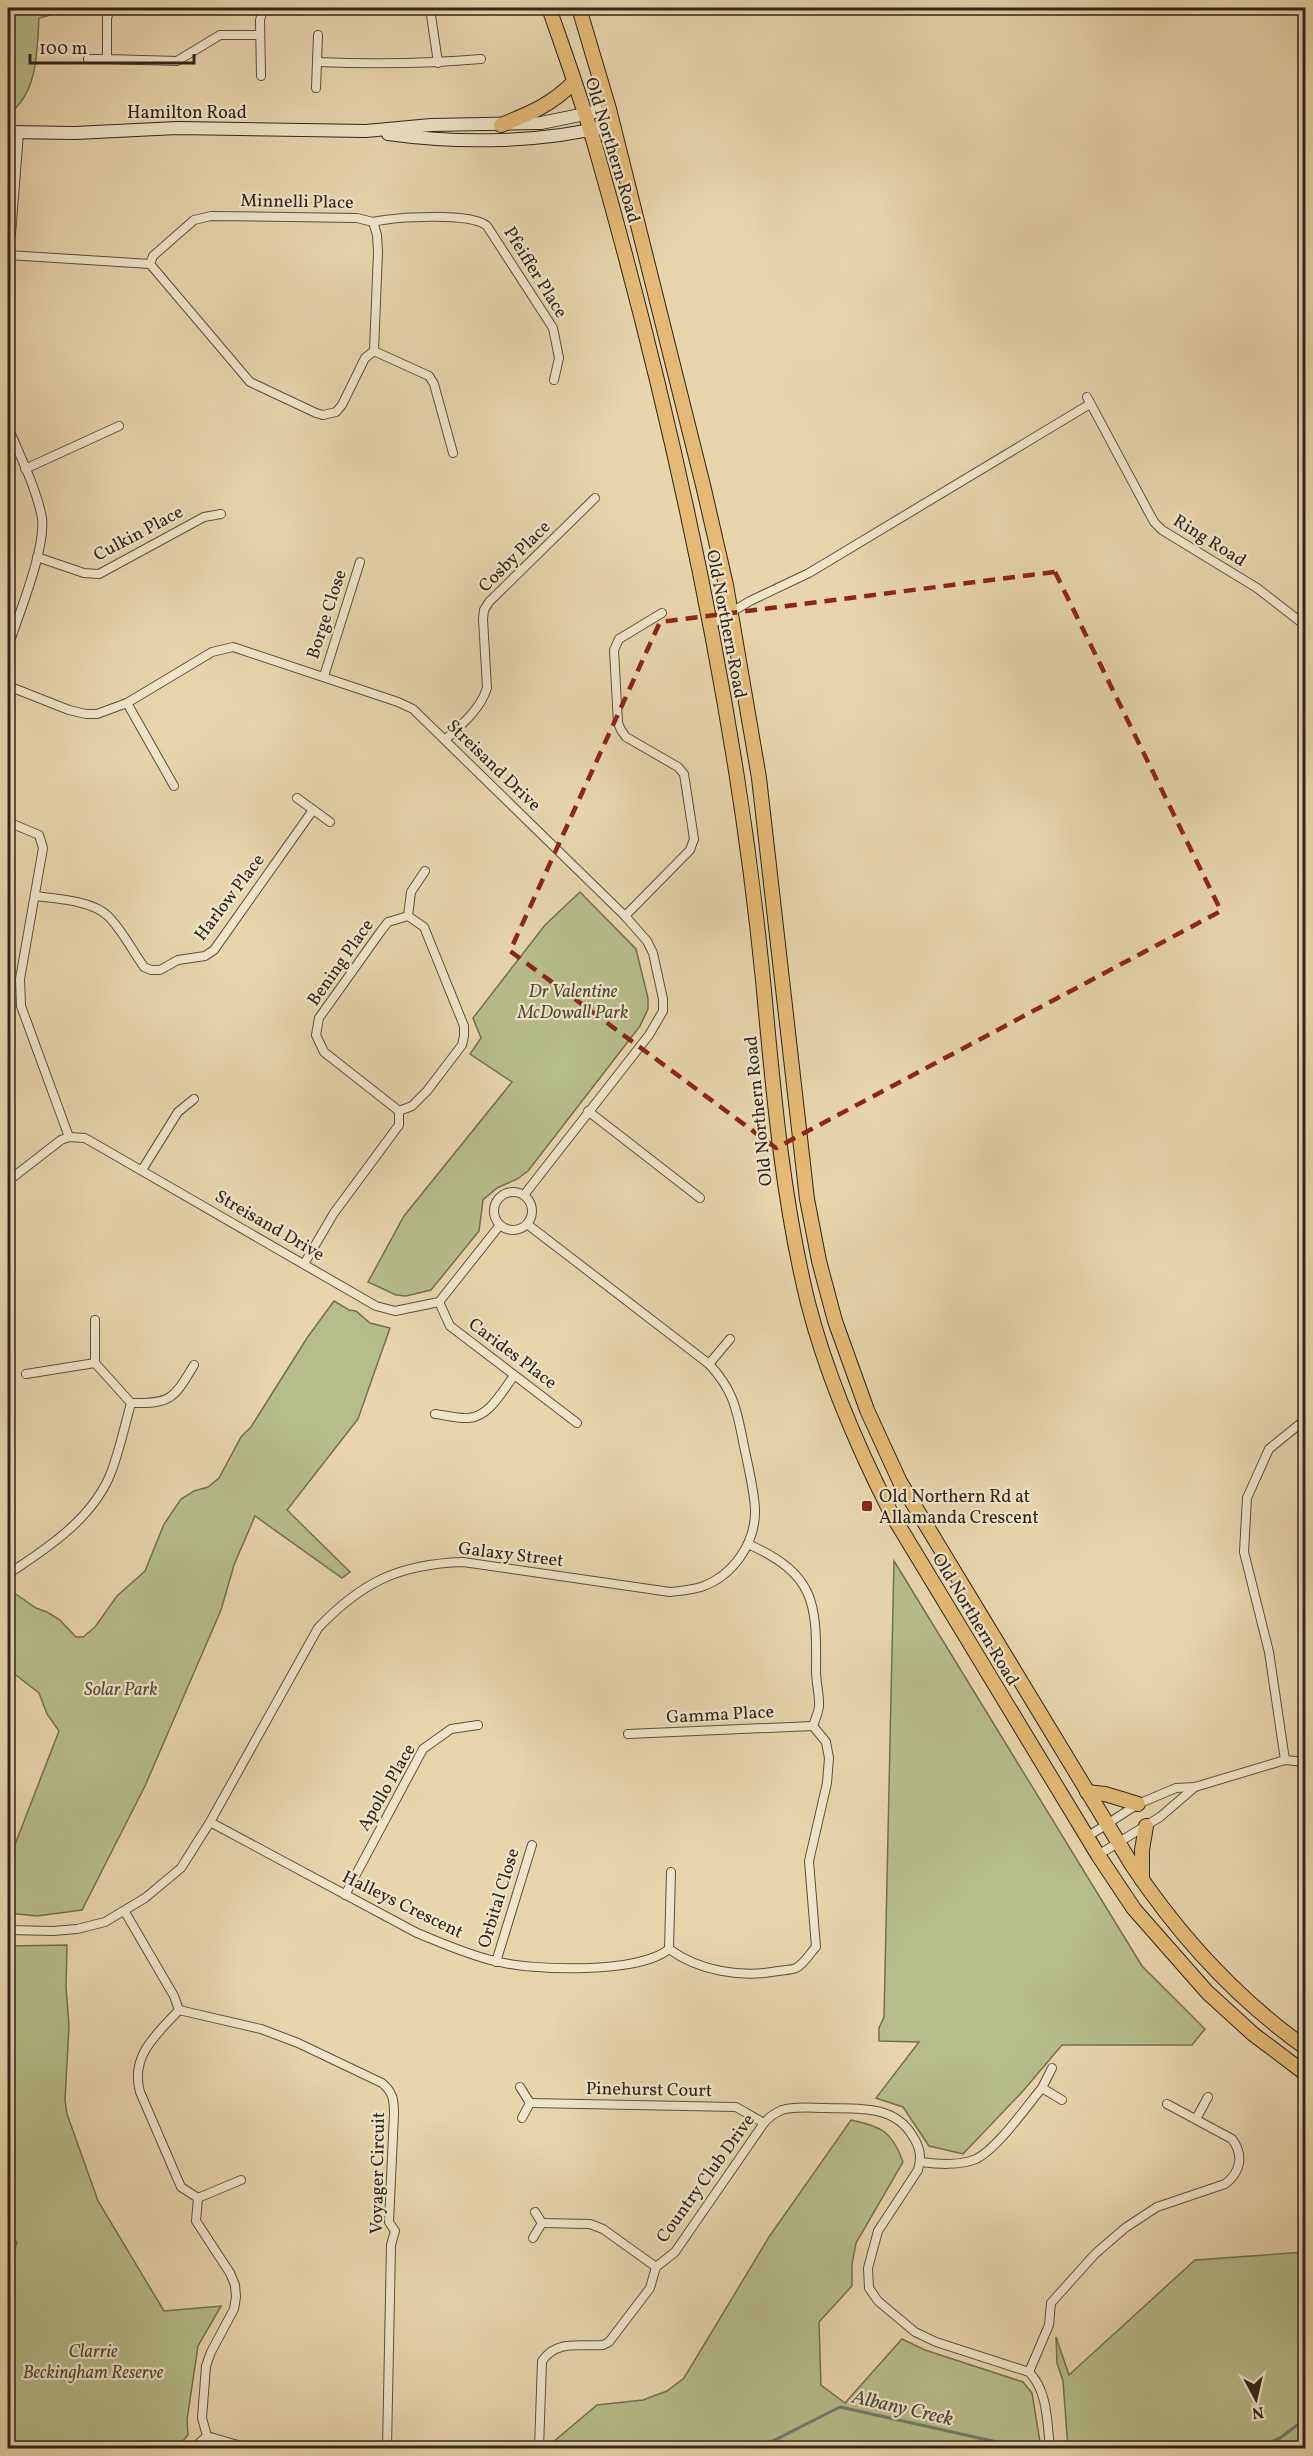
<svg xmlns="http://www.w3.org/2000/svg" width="1313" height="2456" font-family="Vollkorn,serif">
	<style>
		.green { fill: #b6bd89; stroke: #737052; stroke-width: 1.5 }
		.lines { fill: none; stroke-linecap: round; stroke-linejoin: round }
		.stream { stroke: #6e7d6d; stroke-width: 3 }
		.minor-casing { stroke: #5e503f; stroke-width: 10 }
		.secondary-casing { stroke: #30241b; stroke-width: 14 }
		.trunk-casing { stroke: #30241b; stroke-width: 16 }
		.minor { stroke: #f0e4c9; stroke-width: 8 }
		.secondary { stroke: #f0e4c9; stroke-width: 12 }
		.trunk { stroke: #e4ba76; stroke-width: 14 }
		.marked { fill: none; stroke: #8f2418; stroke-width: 4.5; stroke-dasharray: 12 8; stroke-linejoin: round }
		.poi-dot { fill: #8f2418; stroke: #f0e4c9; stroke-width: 2 }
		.labels { text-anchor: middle; stroke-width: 4.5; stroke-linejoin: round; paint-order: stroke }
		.street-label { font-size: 18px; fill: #30241b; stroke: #f0e4c9 }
		.park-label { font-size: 18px; font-style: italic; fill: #524a36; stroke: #f0e4c9 }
		.poi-label { font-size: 18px; fill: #30241b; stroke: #f0e4c9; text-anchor: start }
		.water-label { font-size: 20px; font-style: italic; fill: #4a493d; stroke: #f0e4c9 }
	</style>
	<rect width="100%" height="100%" fill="#e8d5ac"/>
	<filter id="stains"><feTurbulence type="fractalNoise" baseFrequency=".00333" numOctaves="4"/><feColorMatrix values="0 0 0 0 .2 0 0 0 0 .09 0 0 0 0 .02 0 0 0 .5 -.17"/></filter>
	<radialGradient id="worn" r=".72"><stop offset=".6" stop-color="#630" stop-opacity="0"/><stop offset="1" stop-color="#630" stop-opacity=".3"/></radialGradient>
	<!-- green -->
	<g class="green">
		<path d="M8,8H77L39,18C37,51 38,94 8,114Z"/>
		<path d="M580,892L636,949L648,998V1009L640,1026L528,1171L517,1179L497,1188L483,1200L479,1231L431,1290L406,1296L396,1295L368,1282L404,1216L512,1082L470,1054L481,1038L473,1018L545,925Z"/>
		<path d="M334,1301L349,1310L356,1311L370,1323L390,1328L358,1419L287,1510L350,1572L342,1578L255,1516L234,1565L221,1610L145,1786L82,1910L37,1916L8,1913V1848L14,1847L59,1731L47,1714L39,1693L8,1669V1591L10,1590L36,1608L47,1612L60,1620L76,1637H83L95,1627L117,1596L145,1571L164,1524L181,1499L194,1491L208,1487L219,1478L241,1437L251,1427L307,1338Z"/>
		<path d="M894,1561L1142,1966L1205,2029L1192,2045H1062L1023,2091L963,2154L929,2146L903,2107L876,2098L919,2042L879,2041V2028L884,2017Z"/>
		<path d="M67,1945L66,1987L69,2026L65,2100L67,2114L98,2201L164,2311L221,2306L198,2346L187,2420L188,2435L177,2448H8V2274L17,2242L8,2234V1946Z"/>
		<path d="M851,2120C882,2127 892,2131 903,2162L856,2243L852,2264V2286L819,2322L821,2385L845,2403L902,2339L925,2350L1023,2382L1032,2393L1041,2448H546L597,2405L643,2400L667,2391L684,2378L769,2237Z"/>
		<path d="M1305,2252V2448H1068L1063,2381L1057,2363L1056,2337L1069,2375L1195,2260Z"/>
	</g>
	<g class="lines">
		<!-- stream -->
		<g class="stream">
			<path d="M759,2448L840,2407L997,2442L1014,2448"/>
			<path d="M1257,2448L1280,2438L1300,2423L1306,2408"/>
		</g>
		<defs>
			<g id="minor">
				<path d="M110,8L107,18V59L177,61L220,35H259"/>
				<path d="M430,8L438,63"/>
				<path d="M88,59H107"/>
				<path d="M317,62C372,64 426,64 481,59"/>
				<path d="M261,76L260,20L262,13L267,8"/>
				<path d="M316,88L318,35"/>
				<path d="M211,216L357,218L373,222L377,235L378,252L374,351L365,358L342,405L336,412L323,415L316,413L250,382L150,264L153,256L194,220Z"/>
				<path d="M373,222C395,217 470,212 487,226L553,328L559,358L554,380"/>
				<path d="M8,242L11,234L19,133"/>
				<path d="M8,255L150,264"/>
				<path d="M374,351L429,376L434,384L453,453"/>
				<path d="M1087,397L1154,522L1162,530L1257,588L1306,626"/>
				<path d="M8,427C20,456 36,487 42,518C46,549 18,616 8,647"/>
				<path d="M25,469L119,426"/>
				<path d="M37,557L84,573L99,574L204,517L221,514"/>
				<path d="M710,625L750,601L809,573L1090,404"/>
				<path d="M324,676L360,562"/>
				<path d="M8,686L69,710L86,714H97L127,703L212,652L233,647L398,702L413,709L625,916L647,941L653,953L663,999V1011L649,1035L524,1195"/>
				<path d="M127,703L174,786"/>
				<path d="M445,740C461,725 480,710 487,688L483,619L484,610L489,602L595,498"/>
				<path d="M297,798L330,822"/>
				<path d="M8,822L39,835L43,848L20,979L21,1006L69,1137"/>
				<path d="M35,896C57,899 91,900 108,916C122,930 132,950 144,967L151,970H160L178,960L205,956L214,950L313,810"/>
				<path d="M408,916L411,892L425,871"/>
				<path d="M625,916L690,850L694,839L684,774L678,767L626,737L621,730L618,723L614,650L619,639L662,613"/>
				<path d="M588,1111L700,1198"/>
				<path d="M142,1170L178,1112L194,1099"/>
				<path d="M8,1181L61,1140L69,1137L85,1138L376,1306L395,1311L439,1302L500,1225"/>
				<circle cx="513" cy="1211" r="19"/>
				<path d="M304,1264L334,1213L399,1125V1111L412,1106L427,1091L462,1045L464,1036V1026L424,927L408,916L388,922L381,931L319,1018L316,1035L324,1052L399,1111"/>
				<path d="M439,1302L450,1326L577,1423"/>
				<path d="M95,1320V1363L131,1403"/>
				<path d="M709,1364L730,1339"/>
				<path d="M26,1374L95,1363"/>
				<path d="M131,1403C172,1404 174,1398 194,1365"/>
				<path d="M435,1414C445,1415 458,1419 469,1418C490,1416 502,1391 514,1376"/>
				<path d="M8,1574C48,1548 95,1517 112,1470C120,1448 125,1425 131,1403"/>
				<path d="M628,1734L813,1726"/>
				<path d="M1285,1760L1269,1652L1244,1552L1247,1498L1269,1449L1306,1419"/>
				<path d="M210,1822L417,1933C442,1943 468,1955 495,1961C532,1971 640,1974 669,1949C699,1971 741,1978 778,1971C783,1970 792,1970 796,1968C804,1964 810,1953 816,1947L809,1861L827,1783L829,1758L826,1742L813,1726C815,1719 820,1710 819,1703C819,1692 816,1682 816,1671C817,1602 815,1574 748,1544"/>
				<path d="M1087,1837L1138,1804L1176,1788L1195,1787L1285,1760L1306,1762"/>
				<path d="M1098,1855L1160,1817L1195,1787"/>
				<path d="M345,1895L423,1749L451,1729L478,1725"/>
				<path d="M125,1912L174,1996L179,2010"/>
				<path d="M8,1930L53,1931L77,1929L105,1922L145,1898L181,1868L210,1822L318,1628C362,1582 399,1564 463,1562L670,1592C680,1591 691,1590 701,1587C733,1576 756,1543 755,1509C754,1490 749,1470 745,1451C737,1413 736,1393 709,1364L527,1224"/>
				<path d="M669,1949L671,1872"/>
				<path d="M496,1962L532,1845"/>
				<path d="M179,2010L261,2029L298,2043L382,2083C393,2092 394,2100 394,2114L389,2222L395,2231L391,2245L387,2448"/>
				<path d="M179,2010C156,2035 130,2056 140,2092L181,2187L198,2198L196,2221L230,2273L235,2285L236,2297L234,2309L211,2352L206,2366L202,2418L207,2436L194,2448"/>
				<path d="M1052,2068L1042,2088L1062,2100"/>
				<path d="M520,2087L530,2103L522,2118"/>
				<path d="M530,2103L736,2107L764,2123"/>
				<path d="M1196,2119L1208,2097"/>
				<path d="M920,2162C937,2164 959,2166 976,2159C997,2149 1026,2107 1042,2088"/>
				<path d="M198,2198L241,2180"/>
				<path d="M542,2223L590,2224L603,2229L656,2267"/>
				<path d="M533,2238L542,2223L535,2212"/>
				<path d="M1029,2372L1049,2325L1051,2303L1095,2254L1125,2228L1157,2207L1225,2184C1241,2172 1244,2155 1232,2139L1167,2104"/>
				<path d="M207,2436L248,2448"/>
				<path d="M539,2448L542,2361C557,2339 580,2347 603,2345L609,2342L650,2288L656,2267L675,2252L764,2123C769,2117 775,2113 782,2110C795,2106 811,2108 824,2108C856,2109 893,2104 912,2135C920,2147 922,2156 918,2170L878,2231L868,2268L869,2288L878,2301L915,2332L936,2342L1029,2372C1048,2391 1047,2423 1050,2448"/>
			</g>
			<g id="secondary">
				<path d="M8,132L75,133L177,128L366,131L431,125L541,123L609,109"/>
				<path d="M388,134C461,144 541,143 612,125"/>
			</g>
			<g id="trunk">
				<path d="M549,8C566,57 584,106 598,156C655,357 703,564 736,771C747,840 756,910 763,980C773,1088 782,1197 808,1303C827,1377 857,1446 891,1513L1098,1855L1134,1909L1207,1992L1253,2034L1306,2074"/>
				<path d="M579,8L609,109L703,485L726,585L759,778L807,1199L819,1261L835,1321L867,1410L900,1482L1132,1865C1178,1934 1237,1999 1306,2048"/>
				<path d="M501,125C531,113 551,105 574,82"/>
				<path d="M1087,1792L1105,1794L1138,1804"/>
				<path d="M1142,1880V1850L1146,1826"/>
			</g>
		</defs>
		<!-- minor casing -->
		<use href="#minor" class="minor-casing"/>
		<!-- secondary casing -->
		<use href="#secondary" class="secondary-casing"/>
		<!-- trunk casing -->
		<use href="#trunk" class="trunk-casing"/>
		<!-- minor -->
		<use href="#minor" class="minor"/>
		<!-- secondary -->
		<use href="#secondary" class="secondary"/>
		<!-- trunk -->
		<use href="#trunk" class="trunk"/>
	</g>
	<!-- marked area -->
	<path class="marked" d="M1055,572L1221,911L776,1148L510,951L660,622Z"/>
	<!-- markers -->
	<rect class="poi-dot" x="861" y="1500" width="12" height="12" rx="3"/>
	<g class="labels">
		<!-- street labels -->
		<g class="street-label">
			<text x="187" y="118">Hamilton Road</text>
			<text transform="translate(613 150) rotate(73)" y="6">Old Northern Road</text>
			<text transform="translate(297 201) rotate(1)" y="6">Minnelli Place</text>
			<text transform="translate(536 272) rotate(58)" y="6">Pfeiffer Place</text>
			<text transform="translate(138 533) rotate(-28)" y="6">Culkin Place</text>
			<text transform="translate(1210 540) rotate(32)" y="6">Ring Road</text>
			<text transform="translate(514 556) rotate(-45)" y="6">Cosby Place</text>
			<text transform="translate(326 614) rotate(-72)" y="6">Borge Close</text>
			<text transform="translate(727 624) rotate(79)" y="6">Old Northern Road</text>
			<text transform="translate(494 765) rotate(44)" y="6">Streisand Drive</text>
			<text transform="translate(229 897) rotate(-53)" y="6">Harlow Place</text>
			<text transform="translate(340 962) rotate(-55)" y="6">Bening Place</text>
			<text transform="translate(758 1111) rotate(-96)" y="6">Old Northern Road</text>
			<text transform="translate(270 1225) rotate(30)" y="6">Streisand Drive</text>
			<text transform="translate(513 1353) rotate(37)" y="6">Carides Place</text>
			<text transform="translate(511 1554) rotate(7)" y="6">Galaxy Street</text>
			<text transform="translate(976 1619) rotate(59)" y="6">Old Northern Road</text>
			<text transform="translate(720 1714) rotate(-3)" y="6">Gamma Place</text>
			<text transform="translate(386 1787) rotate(-60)" y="6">Apollo Place</text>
			<text transform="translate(498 1898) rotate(-73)" y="6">Orbital Close</text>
			<text transform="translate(403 1904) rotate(26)" y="6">Halleys Crescent</text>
			<text transform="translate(649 2089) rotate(1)" y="6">Pinehurst Court</text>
			<text transform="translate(377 2173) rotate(-89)" y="6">Voyager Circuit</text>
			<text transform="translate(705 2178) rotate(-54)" y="6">Country Club Drive</text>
		</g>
		<!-- park labels -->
		<g class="park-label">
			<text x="573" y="997">Dr Valentine<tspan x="573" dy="21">McDowall Park</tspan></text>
			<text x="121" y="1695">Solar Park</text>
			<text x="93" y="2357">Clarrie<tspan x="93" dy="21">Beckingham Reserve</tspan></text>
		</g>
		<!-- poi labels -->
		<g class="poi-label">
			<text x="879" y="1502">Old Northern Rd at<tspan x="879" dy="21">Allamanda Crescent</tspan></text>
		</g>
		<!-- water labels -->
		<g class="water-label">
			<text transform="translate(903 2407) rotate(13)" y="7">Albany Creek</text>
		</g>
	</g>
	<!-- margin -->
	<rect width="1313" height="2456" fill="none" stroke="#e8d5ac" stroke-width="30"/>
	<rect x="9" y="9" width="1295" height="2438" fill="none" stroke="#30241b" stroke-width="3"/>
	<rect x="15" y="15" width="1283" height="2426" fill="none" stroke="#30241b" stroke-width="1.5"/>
	<!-- north arrow -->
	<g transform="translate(1256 2399) rotate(172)" stroke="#f0e4c9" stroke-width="4.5" paint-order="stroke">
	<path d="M0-4.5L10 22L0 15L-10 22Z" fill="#30241b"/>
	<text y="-9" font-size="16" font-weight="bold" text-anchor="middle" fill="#30241b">N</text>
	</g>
	<!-- scale -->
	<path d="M30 54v9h164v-9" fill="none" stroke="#30241b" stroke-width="3"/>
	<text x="39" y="54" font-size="18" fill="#30241b" stroke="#f0e4c9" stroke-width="4.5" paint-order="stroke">100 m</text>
	<rect width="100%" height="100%" filter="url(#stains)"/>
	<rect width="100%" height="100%" fill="url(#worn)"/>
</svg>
